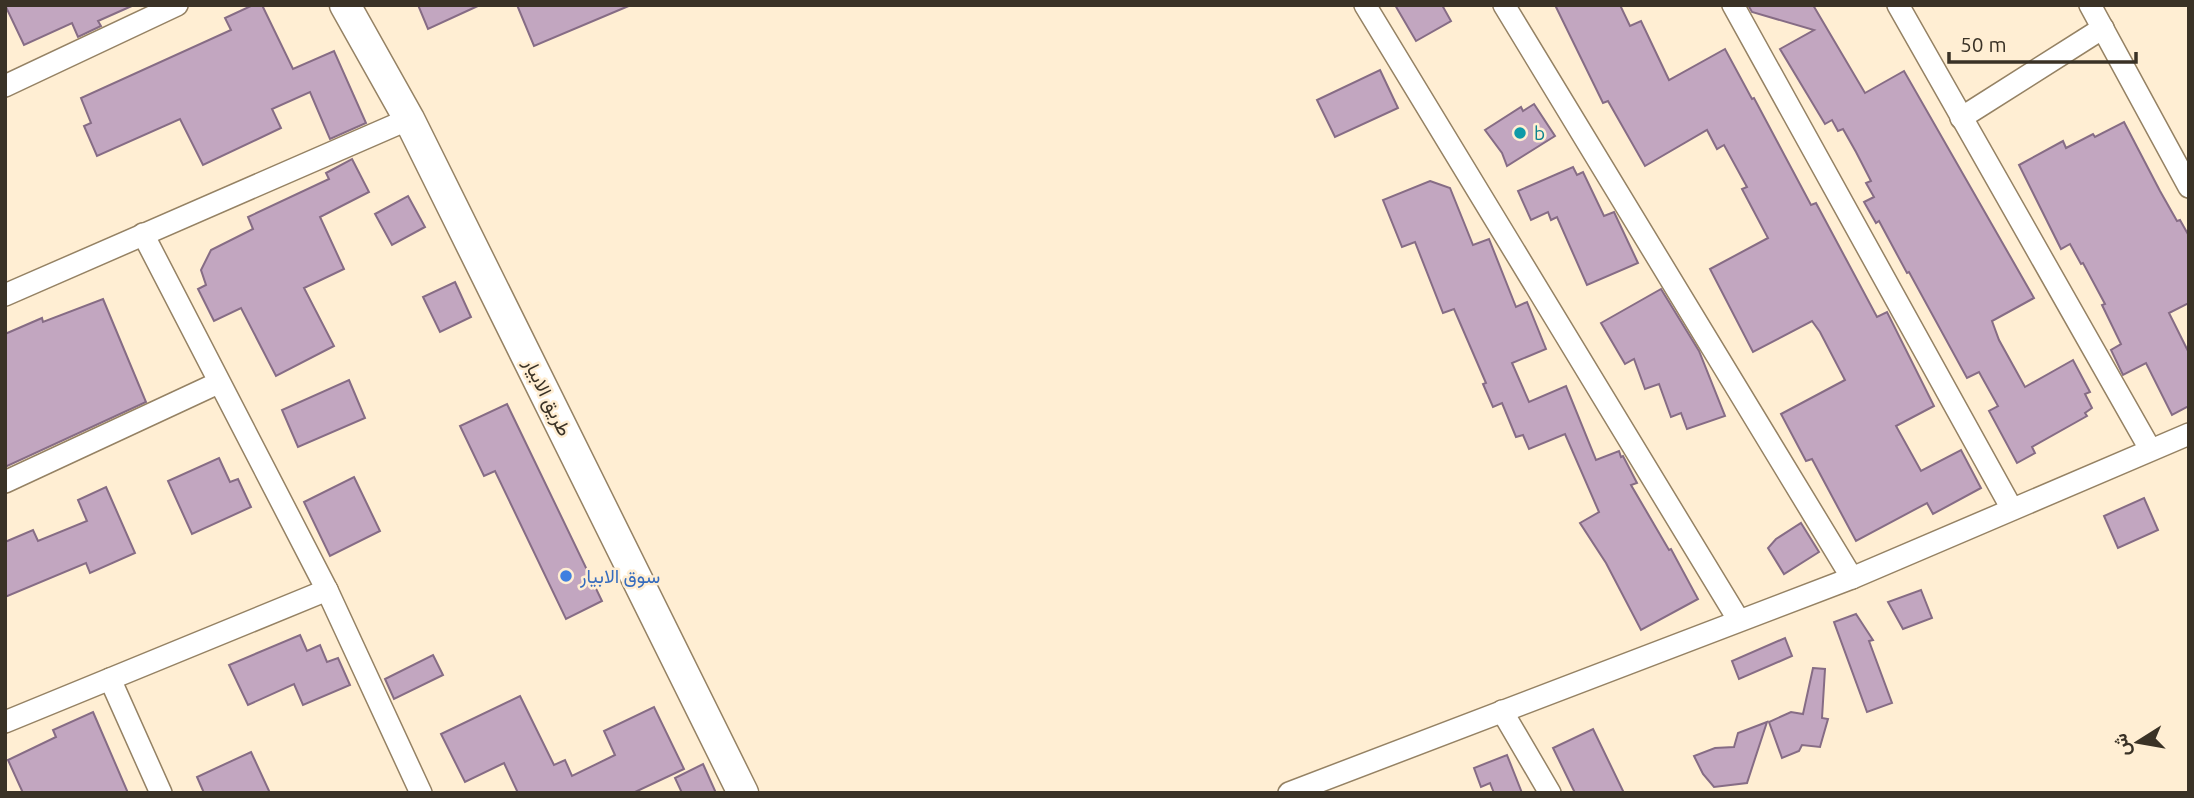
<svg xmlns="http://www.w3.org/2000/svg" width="2194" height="798" font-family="Ubuntu,Vazirmatn,sans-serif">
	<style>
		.building { fill: #c2a6c0; stroke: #866c85; stroke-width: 2 }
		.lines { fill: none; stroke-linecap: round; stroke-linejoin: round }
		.minor-casing { stroke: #958264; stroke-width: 24 }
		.secondary-casing { stroke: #958264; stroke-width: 33 }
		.minor { stroke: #fff; stroke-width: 21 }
		.secondary { stroke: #fff; stroke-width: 30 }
		.culture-dot { fill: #0f9aa8; stroke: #ffeed3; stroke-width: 2.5 }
		.shop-dot { fill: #3f7fe0; stroke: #ffeed3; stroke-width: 2.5 }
		.labels { text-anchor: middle; stroke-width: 5; stroke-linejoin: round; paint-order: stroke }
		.culture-label { font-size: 19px; fill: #0d838f; stroke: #ffeed3; text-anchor: start }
		.street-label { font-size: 19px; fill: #3a3226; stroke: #ffeed3 }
		.shop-label { font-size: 19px; fill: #366cbe; stroke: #ffeed3; text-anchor: start }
	</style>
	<rect width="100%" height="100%" fill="#ffeed3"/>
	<!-- building -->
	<g class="building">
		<path d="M5,5H134L98,21L101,26L78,37L72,23L24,45Z"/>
		<path d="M253,5H262L293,69L334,51L366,123L330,139L310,92L272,109L281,128L203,165L180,119L97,156L84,126L91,123L81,98L231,30L225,18Z"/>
		<path d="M418,5H480L428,29Z"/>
		<path d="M517,5H631L534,46Z"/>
		<path d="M1395,5H1442L1451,21L1416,41Z"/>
		<path d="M1555,5H1620L1630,26L1641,21L1669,80L1725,49L1752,99L1754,98L1811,205L1816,203L1877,317L1887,312L1934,406L1896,426L1921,471L1961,450L1981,488L1933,514L1927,503L1856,541L1812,459L1806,461L1781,414L1845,380L1820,332L1812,321L1753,352L1710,269L1768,238L1742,189L1747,187L1724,145L1717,149L1707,130L1645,166L1608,101L1603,103Z"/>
		<path d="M1748,5H1813L1865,93L1904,71L2034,298L1992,321L1999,340L2025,387L2073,360L2090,392L2085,394L2092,408L2085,413L2087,416L2032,447L2035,453L2017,463L1989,411L1998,406L1979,372L1967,378L1909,272L1907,273L1879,221L1876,223L1864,202L1874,197L1866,183L1871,181L1856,152L1843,129L1838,131L1832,120L1825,124L1780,49L1814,30L1752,12Z"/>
		<path d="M1380,70L1398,108L1335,137L1317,100Z"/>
		<path d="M1534,104L1555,136L1507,166L1502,153L1485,130L1521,107L1523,111Z"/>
		<path d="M2124,122L2160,191L2177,221L2180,220L2189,236V303L2169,313L2189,353V406L2172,415L2146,363L2123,375L2111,350L2121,344L2102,305L2105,304L2083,263L2081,264L2070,244L2061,249L2019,165L2063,141L2066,148L2093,134L2095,137Z"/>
		<path d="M352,159L369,192L320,217L344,269L304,288L334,346L276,376L241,308L214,321L198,289L206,285L201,270L211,250L253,229L248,217L329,179L326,173Z"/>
		<path d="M1573,167L1577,175L1583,172L1604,216L1614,212L1638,263L1587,285L1557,217L1551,220L1548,212L1531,220L1518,191Z"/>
		<path d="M1430,181L1450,188L1473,245L1489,239L1516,307L1527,302L1546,349L1512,363L1529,402L1566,386L1596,460L1619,451L1621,457L1623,456L1637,483L1631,485L1669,550L1671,549L1698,599L1641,630L1606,563L1580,523L1599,512L1565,434L1529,449L1523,435L1516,437L1502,403L1493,407L1483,384L1486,383L1454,309L1443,313L1415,242L1402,247L1383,200Z"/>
		<path d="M408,196L425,227L392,245L375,214Z"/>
		<path d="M455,282L471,317L440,332L423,297Z"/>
		<path d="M1661,289L1699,351L1725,416L1687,429L1681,413L1671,417L1659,384L1645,389L1634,359L1625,364L1601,323Z"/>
		<path d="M103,299L146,402L5,467V334L42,318L43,322Z"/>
		<path d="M349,380L365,418L298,447L282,410Z"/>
		<path d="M507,404L602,601L566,619L495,471L484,476L460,426Z"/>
		<path d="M219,458L230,482L238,479L251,507L192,534L168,481Z"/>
		<path d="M354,477L380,531L330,556L304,502Z"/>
		<path d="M106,487L135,553L90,573L86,563L5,597V542L33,530L38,541L87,521L78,500Z"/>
		<path d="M2144,498L2158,530L2118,548L2104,516Z"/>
		<path d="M1801,523L1819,552L1784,574L1768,548L1776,539Z"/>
		<path d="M1921,590L1932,618L1903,629L1888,602Z"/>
		<path d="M1856,614L1873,640L1869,641L1892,703L1867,712L1834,622Z"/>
		<path d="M300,635L307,651L320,645L327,662L338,658L350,685L303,705L294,684L248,705L229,665Z"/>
		<path d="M1785,638L1792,656L1739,679L1732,661Z"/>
		<path d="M433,655L443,675L394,699L385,679Z"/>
		<path d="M1813,668L1825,669L1822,718L1828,719L1820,747L1802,745L1799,751L1782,758L1769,722L1791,712L1803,714Z"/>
		<path d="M520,696L554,765L565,760L572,776L615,755L604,731L654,707L684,769L633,793H518L504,763L465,782L441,734Z"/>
		<path d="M93,712L128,793H23L8,760L56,737L53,730Z"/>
		<path d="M1767,722L1747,783L1714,787L1703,774L1694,756L1715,748L1734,747L1738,733Z"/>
		<path d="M1593,729L1624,793H1575L1553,748Z"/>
		<path d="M251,752L270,793H204L197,777Z"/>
		<path d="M1507,755L1522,793H1494L1490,783L1481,787L1474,768Z"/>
		<path d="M703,764L716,793H682L675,778Z"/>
	</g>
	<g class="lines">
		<defs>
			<g id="minor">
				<path d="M1365,5L1738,619"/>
				<path d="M1504,5L1852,578"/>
				<path d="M1733,5L2012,509"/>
				<path d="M1898,5L2150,449"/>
				<path d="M2090,5L2189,187"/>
				<path d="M5,86L177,5"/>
				<path d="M1961,118L2103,28"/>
				<path d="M143,234L327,590L421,793"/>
				<path d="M5,295L409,119"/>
				<path d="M5,482L218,383"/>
				<path d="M110,679L161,793"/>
				<path d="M1502,711L1550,793"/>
				<path d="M5,722L327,590"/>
				<path d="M1289,793L1852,578L2189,434"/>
			</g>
			<path id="secondary" d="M345,5L409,119L743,793"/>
		</defs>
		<!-- minor casing -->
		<use href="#minor" class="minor-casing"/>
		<!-- secondary casing -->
		<use href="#secondary" class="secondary-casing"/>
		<!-- minor -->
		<use href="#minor" class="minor"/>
		<!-- secondary -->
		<use href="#secondary" class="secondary"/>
	</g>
	<!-- markers -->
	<circle class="culture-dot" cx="1520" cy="133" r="7"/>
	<circle class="shop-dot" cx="566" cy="576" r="7"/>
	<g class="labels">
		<!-- culture labels -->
		<g class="culture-label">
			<text x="1534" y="140">b</text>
		</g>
		<!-- street labels -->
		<g class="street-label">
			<text transform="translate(548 397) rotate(64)" y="7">طريق الابيار</text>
		</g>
		<!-- shop labels -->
		<g class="shop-label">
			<text x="580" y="583">سوق الابيار</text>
		</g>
	</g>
	<!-- border -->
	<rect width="2194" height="798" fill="none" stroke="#3a3226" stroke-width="14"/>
	<!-- north arrow -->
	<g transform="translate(2138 742) rotate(259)" stroke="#ffeed3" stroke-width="5" paint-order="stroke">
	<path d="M0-5L12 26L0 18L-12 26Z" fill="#3a3226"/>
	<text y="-10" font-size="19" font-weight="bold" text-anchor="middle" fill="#3a3226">ش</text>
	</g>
	<!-- scale -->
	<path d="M1949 52v10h187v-10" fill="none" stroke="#3a3226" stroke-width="3.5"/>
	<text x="1960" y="52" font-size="21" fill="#3a3226" stroke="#ffeed3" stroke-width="5" paint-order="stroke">50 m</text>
</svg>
